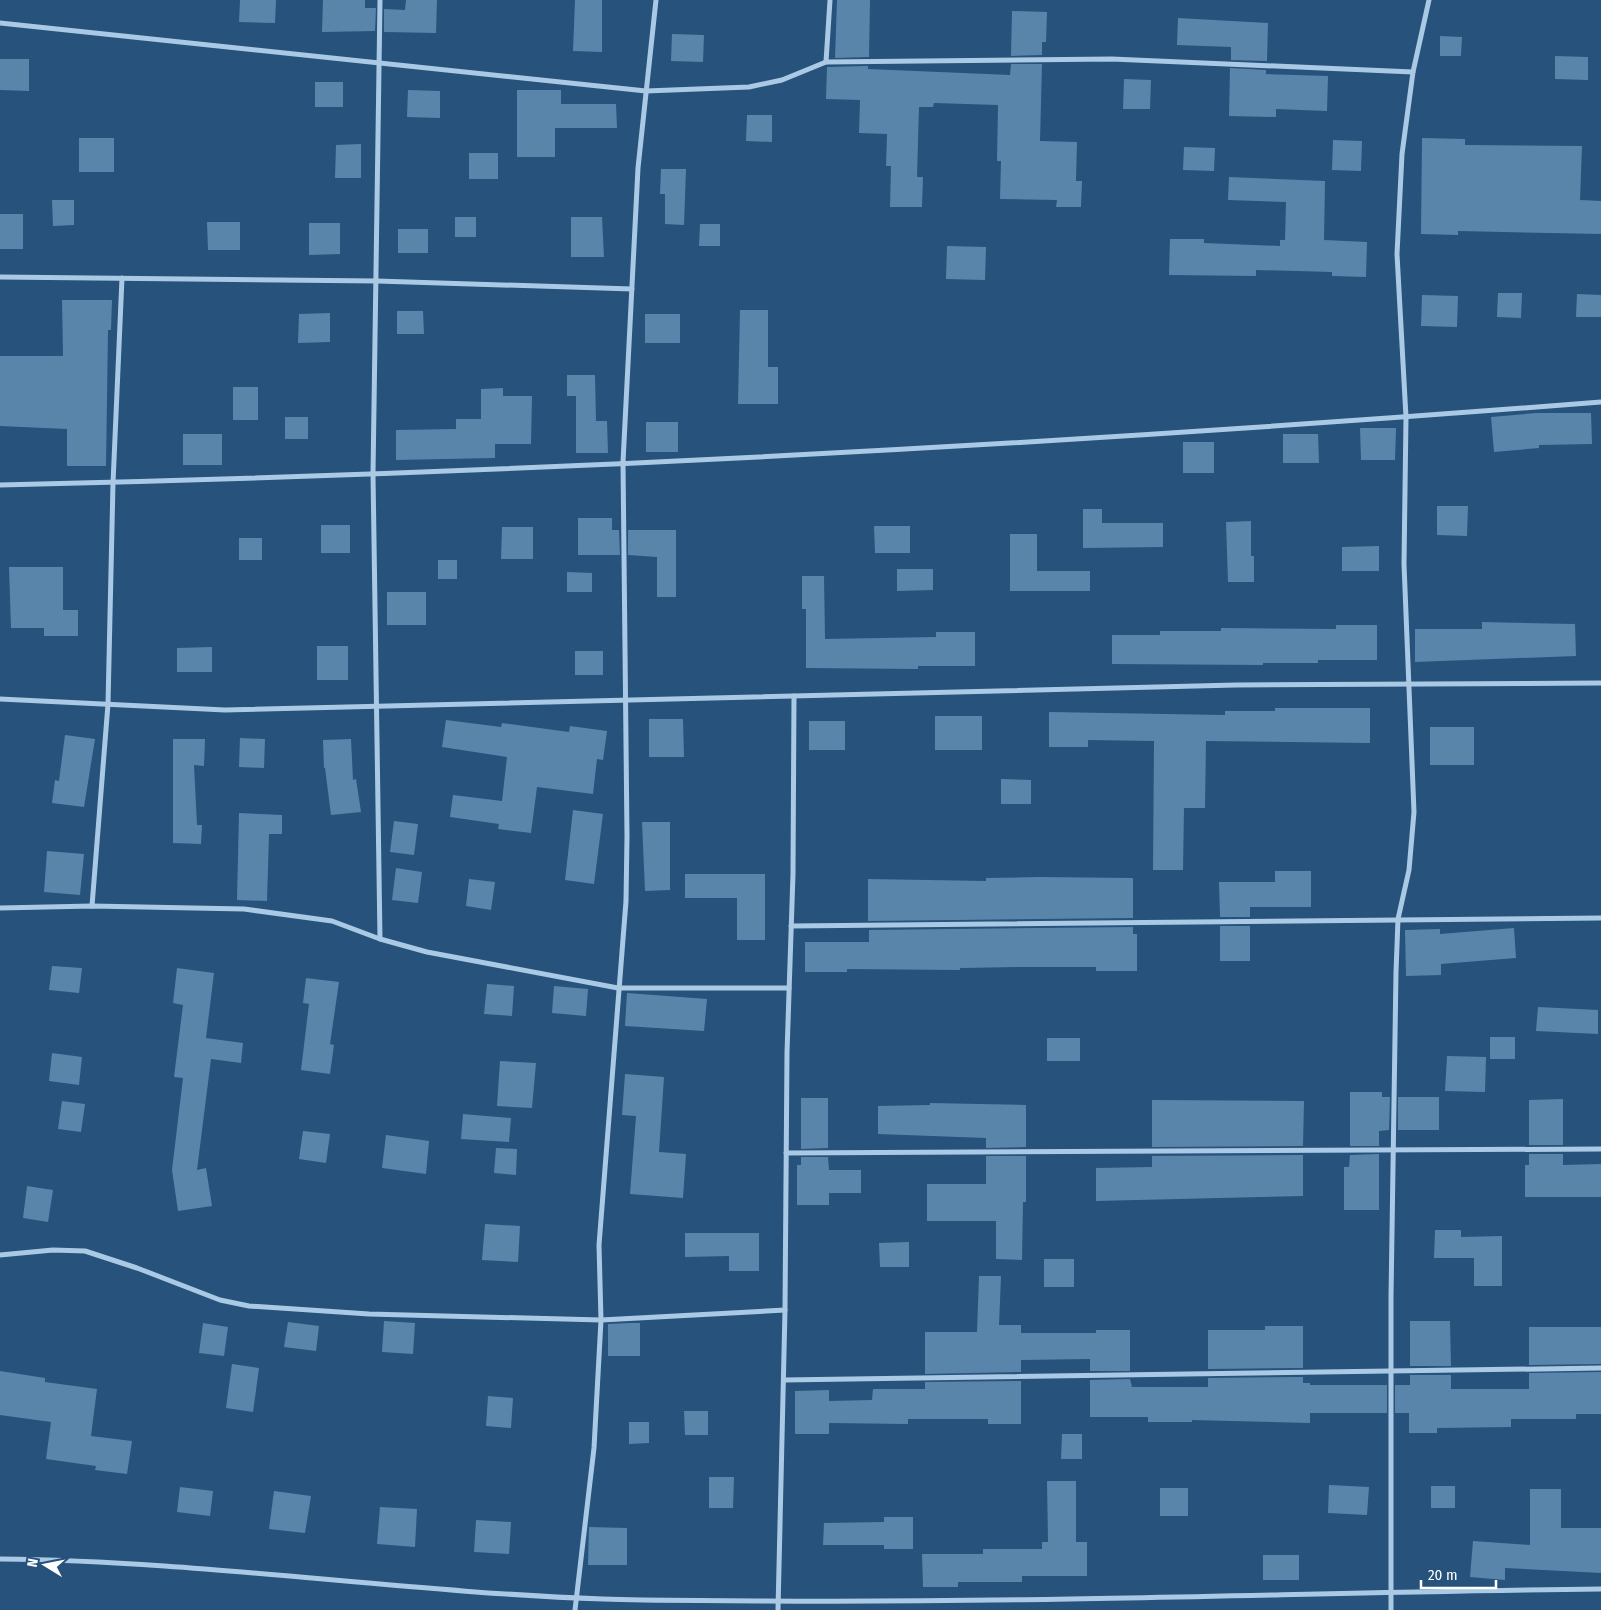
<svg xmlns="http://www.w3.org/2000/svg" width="1601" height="1610" font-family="'Fira Sans Condensed',sans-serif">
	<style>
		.building { fill: #5a85ab }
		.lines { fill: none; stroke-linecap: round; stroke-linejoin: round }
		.street { stroke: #aac9e4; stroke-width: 5 }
	</style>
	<rect width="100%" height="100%" fill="#26527b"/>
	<!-- building -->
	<g class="building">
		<path d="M240,0H276L275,23L239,22Z"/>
		<path d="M323,0H365V8H376L375,31L322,32Z"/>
		<path d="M406,0H437L436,33L384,32V9L405,10Z"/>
		<path d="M575,0H602V52L573,51Z"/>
		<path d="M837,0H870L869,57L835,58Z"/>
		<path d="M1012,11L1047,12L1046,42H1042V55L1011,56Z"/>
		<path d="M1178,18L1268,23L1267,61L1231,60V47L1177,45Z"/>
		<path d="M672,34L704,35L703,62L671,61Z"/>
		<path d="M1440,36L1462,37L1461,56H1440Z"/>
		<path d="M1555,56L1588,57V80L1555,79Z"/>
		<path d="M0,59H29V91L0,90Z"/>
		<path d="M1011,64H1042L1040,141L1077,142L1076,181H1082L1081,207H1056L1057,200L1000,199L1001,161H997L998,105L934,103L933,107H919L917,177H923L922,207H890L891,166H886L887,134L859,133L860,100L826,99L827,67L868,66V69L1010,75Z"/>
		<path d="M1230,68L1266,70V74L1328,76L1327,111L1276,109V117L1229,116Z"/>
		<path d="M1124,79L1151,80L1150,109H1123Z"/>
		<rect x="315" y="82" width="28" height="25"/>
		<path d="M408,90L440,91V118L407,117Z"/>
		<path d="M517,90H561V104H616L617,128H555V157H517Z"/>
		<path d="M747,115H772V142L746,141Z"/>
		<rect x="79" y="138" width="35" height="34"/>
		<path d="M1422,138L1465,139V145L1582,146L1580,200L1601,201V234L1458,231V235L1421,234Z"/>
		<path d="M1333,140L1362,141L1361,171L1332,170Z"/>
		<path d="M361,144V178H335L336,145Z"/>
		<path d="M1184,147L1215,148L1214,171L1183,170Z"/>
		<rect x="469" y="153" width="29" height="26"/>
		<path d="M661,169H686L684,225L665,224V194H660Z"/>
		<path d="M1229,177L1325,181L1324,240L1367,242L1366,277L1332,276V272L1256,270V276L1169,275L1170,239H1204V243L1280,246V240H1285L1286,202L1228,200Z"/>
		<path d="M52,200H74V225L53,226Z"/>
		<rect x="0" y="214" width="23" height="35"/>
		<rect x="455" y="217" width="21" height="20"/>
		<path d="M571,217H602L604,257H571Z"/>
		<path d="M207,222H240V250H208Z"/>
		<path d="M309,223H340V254L309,255Z"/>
		<path d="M700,224H720V246H699Z"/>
		<rect x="398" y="229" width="30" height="24"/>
		<path d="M947,246L986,247L985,280L946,279Z"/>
		<path d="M1498,293H1522L1521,318L1497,317Z"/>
		<path d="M1577,294L1601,295V317H1576Z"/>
		<path d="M1422,295L1458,296L1457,327L1421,326Z"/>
		<path d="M62,300H112L111,330H108L106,466H67V429L0,426V356H63Z"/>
		<path d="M740,310H768V367H778V404H738Z"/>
		<path d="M397,311H423L424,334H397Z"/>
		<path d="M330,313V342L298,343L299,314Z"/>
		<rect x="645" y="314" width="35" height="29"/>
		<path d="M567,375H595L596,421H607L608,453H576V396H567Z"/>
		<rect x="233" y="387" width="25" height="33"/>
		<path d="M503,388V396H532L531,444H495V458L396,460V430L456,429V419H481V389Z"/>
		<path d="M1536,413H1591L1592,444L1539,445V448L1494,452L1491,417Z"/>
		<rect x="285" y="417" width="23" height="22"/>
		<rect x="646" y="422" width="32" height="30"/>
		<path d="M1360,428H1396L1395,460H1361Z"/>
		<rect x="183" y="434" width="39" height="31"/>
		<path d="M1283,434H1318L1319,463H1283Z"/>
		<rect x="1183" y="442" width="31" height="31"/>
		<path d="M1437,506H1468L1467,536L1437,535Z"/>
		<path d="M1083,509H1102V523H1163V547L1083,548Z"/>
		<path d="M578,518H612V530H619L620,555H578Z"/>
		<path d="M1251,521V556H1254V582H1228L1226,522Z"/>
		<rect x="321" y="525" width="29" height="28"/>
		<path d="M874,526H910V553H875Z"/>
		<path d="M502,527H533V559H501Z"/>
		<path d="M628,530H676V597H657V557L628,555Z"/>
		<path d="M1010,534H1037V571H1090V591H1010Z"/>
		<rect x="239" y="538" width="23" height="22"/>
		<path d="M1379,546V571H1342V547Z"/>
		<rect x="438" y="560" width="19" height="19"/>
		<path d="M9,567H63V610H78V636H44V628H11Z"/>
		<path d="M897,569H933V590L897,591Z"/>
		<path d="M567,572L592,573V592H567Z"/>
		<path d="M802,576H824L825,639L936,637V632H975V666H918V669L806,668V609H802Z"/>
		<rect x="387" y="592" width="39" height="33"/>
		<path d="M1482,622L1575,624L1576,656L1415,662V629H1482Z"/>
		<path d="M1336,625H1377V660H1318V663H1263V665L1112,664V635H1160V631H1221V628L1336,629Z"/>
		<rect x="317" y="646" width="31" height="34"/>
		<path d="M212,647V672H177V648Z"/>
		<rect x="575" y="651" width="28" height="24"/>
		<path d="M1275,708H1370V743L1206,741L1205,808H1184L1183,870H1153L1154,741L1088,740V747H1049V712L1225,715V711H1275Z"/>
		<rect x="935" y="716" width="47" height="34"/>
		<path d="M649,719H683L684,757H649Z"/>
		<path d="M446,720L501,727L502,723L569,732L570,726L607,731L603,760L597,759L593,794L537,787L531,833L498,829L499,824L450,817L453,795L502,801L507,757L442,747Z"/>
		<rect x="809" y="721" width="36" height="29"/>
		<rect x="1430" y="727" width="44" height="38"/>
		<path d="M65,735L95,739L84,807L52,803L55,780L59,781Z"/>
		<path d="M240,738L265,739L264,768L239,767Z"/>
		<path d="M173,739H205L204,766L194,765L197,825H202L201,844L173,843Z"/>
		<path d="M351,739L353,780L356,779L361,812L331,815L325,768H324L323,740Z"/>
		<path d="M1001,779L1031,780V804H1001Z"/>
		<path d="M573,810L603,814L594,884L565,880Z"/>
		<path d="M239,813L282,815V834H269L267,901L237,900Z"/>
		<path d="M394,821L418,824L414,855L390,852Z"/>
		<path d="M642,822H670V890L645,891Z"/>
		<path d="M47,851L84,854L80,895L44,892Z"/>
		<path d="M396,868L422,872L418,903L392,900Z"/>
		<path d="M1275,871H1311V907H1250V917H1220L1219,882H1275Z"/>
		<path d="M685,874H765V940H737V898H685Z"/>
		<path d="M1039,877L1133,878V918L868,921V879L986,881V878Z"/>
		<path d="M469,879L495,882L491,910L466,906Z"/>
		<rect x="1220" y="926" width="30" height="35"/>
		<path d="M1133,927V934H1137V971H1096V967H1023L960,968V970L847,969V972H805V942H869V930Z"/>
		<path d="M1514,928L1516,958L1441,964V975L1406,976L1405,930L1440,929V934Z"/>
		<path d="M52,966L82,968L79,993L49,990Z"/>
		<path d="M177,968L214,973L206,1038L243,1043L241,1063L211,1059L197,1170L206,1168L212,1206L178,1211L172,1170L183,1078L174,1077L183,1005L173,1003Z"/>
		<path d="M306,978L339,982L330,1044L334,1045L330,1074L301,1070L309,1004L303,1003Z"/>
		<path d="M487,984L514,986L512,1016L484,1014Z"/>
		<path d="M554,986L588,989L586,1016L552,1013Z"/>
		<path d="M627,993L707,999L704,1031L625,1026Z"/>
		<path d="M1538,1007L1598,1010V1034L1536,1031Z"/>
		<rect x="1490" y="1037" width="25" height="22"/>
		<rect x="1047" y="1038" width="33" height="23"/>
		<path d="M52,1053L82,1057L79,1085L49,1081Z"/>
		<path d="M1447,1056L1486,1057L1485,1092L1445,1091Z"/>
		<path d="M500,1061L536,1063L532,1108L497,1106Z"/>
		<path d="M625,1074L664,1077L659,1152L686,1154L683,1198L630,1194L636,1116L622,1115Z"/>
		<path d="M1350,1092H1382V1097H1390L1389,1130L1379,1131V1146H1350Z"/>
		<rect x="1398" y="1097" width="41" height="33"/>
		<path d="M801,1098H828V1148L801,1149Z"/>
		<path d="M1563,1099V1145H1529V1100Z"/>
		<path d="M1152,1100L1304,1101L1303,1146L1152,1147Z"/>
		<path d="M62,1101L85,1104L81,1132L58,1129Z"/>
		<path d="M930,1103L1026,1105V1147L986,1148V1138L878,1134V1106L930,1105Z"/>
		<path d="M463,1114L511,1118L509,1142L461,1139Z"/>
		<path d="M303,1131L330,1134L326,1163L299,1159Z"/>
		<path d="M386,1135L429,1141L426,1174L382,1168Z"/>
		<path d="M496,1148L517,1149L516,1175L494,1173Z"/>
		<path d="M1379,1154V1210H1344V1167H1349L1350,1155Z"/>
		<path d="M1529,1154H1563V1165L1601,1164V1197H1525V1165H1529Z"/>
		<path d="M1303,1155V1196L1096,1201V1168L1152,1167V1156Z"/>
		<path d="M986,1156H1026V1202H1023L1022,1260L996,1259V1221H927V1184H986Z"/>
		<path d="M801,1157H828L829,1170H861V1193H829V1205H797V1165H801Z"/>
		<path d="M27,1186L53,1190L48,1222L23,1218Z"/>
		<path d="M485,1224L520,1226L518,1262L482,1260Z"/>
		<path d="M1435,1230H1461V1237L1502,1236V1286H1474V1258H1434Z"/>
		<path d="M685,1233H759V1271H729V1256L685,1257Z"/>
		<path d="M909,1242V1267H880L879,1243Z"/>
		<rect x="1044" y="1259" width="30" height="28"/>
		<path d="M979,1276H1001L999,1325H1021V1333H1096V1330H1130V1371H1090V1359L1021,1360V1372L925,1374V1332H977Z"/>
		<path d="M384,1321L415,1323L413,1354L382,1352Z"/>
		<path d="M1410,1321H1450L1451,1366H1410Z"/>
		<path d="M288,1322L319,1326L316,1351L284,1347Z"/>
		<path d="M203,1323L228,1327L224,1356L199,1353Z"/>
		<path d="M630,1323H640V1356H608V1324Z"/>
		<path d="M1265,1326H1303V1368L1208,1369V1330H1265Z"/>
		<path d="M1529,1327H1601V1364L1529,1365Z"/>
		<path d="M232,1364L259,1368L253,1412L226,1408Z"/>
		<path d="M0,1371L45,1378V1382L97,1389L91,1436L132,1441L127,1474L95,1470L96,1466L46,1459L51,1422L0,1415Z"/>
		<path d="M1601,1372V1414H1576V1419H1511V1427L1437,1428V1433H1409V1413H1395V1385H1410V1375H1451V1389H1529V1373Z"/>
		<path d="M1303,1377V1383H1310V1385H1387V1413H1310V1423L1192,1420V1422H1148V1417H1090V1380L1130,1379L1132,1387H1208V1378Z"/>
		<path d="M1021,1381V1424H988V1419H908V1424L829,1423V1434H795V1391L829,1390V1401L872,1400L873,1389H925V1382Z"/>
		<path d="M488,1396L513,1398L511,1428L486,1426Z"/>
		<path d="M684,1411H708V1435H685Z"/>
		<path d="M629,1422H649V1443L629,1444Z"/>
		<path d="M1062,1434H1082V1459H1061Z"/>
		<path d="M709,1477H734L733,1508H709Z"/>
		<path d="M1047,1481H1076V1542H1087V1576H1022V1582H958V1587H923L922,1554H983V1549H1042V1542H1048Z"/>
		<path d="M1329,1485L1369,1487L1367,1515L1328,1513Z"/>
		<rect x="1431" y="1486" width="24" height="22"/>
		<path d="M180,1487L213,1491L210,1516L177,1512Z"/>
		<rect x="1160" y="1488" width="28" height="28"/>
		<path d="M1530,1489H1561V1528H1601V1573L1505,1568V1580L1470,1577L1473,1541L1530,1545Z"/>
		<path d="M274,1491L311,1496L305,1533L269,1529Z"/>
		<path d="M380,1507L417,1509L415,1547L377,1544Z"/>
		<path d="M884,1517H913V1549H884V1545H823L824,1523L884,1522Z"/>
		<path d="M476,1520L511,1522L509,1554L474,1552Z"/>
		<path d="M589,1527L627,1528V1565H588Z"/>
		<rect x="1263" y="1555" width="36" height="25"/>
	</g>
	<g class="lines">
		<!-- street -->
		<g class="street">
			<path d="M380,0L373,474L380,939"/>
			<path d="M0,23L646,91L749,87L782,80L826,62L1112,59L1413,72"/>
			<path d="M826,62L830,0"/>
			<path d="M0,277L377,281L632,289"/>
			<path d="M0,485C534,473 1068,444 1601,402"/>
			<path d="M0,699L225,710L1236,685L1601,683"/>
			<path d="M92,906L108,704L113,483L122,278"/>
			<path d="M0,908L92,906L244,909L332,921L380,939L427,952L618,988H789"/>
			<path d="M791,926L1601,918"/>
			<path d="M786,1153L1601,1149"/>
			<path d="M0,1255L53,1250L85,1251L137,1268L220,1300L249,1306L369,1314L601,1320L785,1310"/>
			<path d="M784,1380L1601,1368"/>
			<path d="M0,1559C201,1561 401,1592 603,1599C656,1601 710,1600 764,1601C1043,1603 1322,1592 1601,1589"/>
			<path d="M575,1610L594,1448L601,1320L599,1245L626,901L627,836L623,462L638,168L656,0"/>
			<path d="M778,1610L785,1310L787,1053L793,874L794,696"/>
			<path d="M1391,1610V1297L1396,972L1398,919L1409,870L1414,812L1404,564L1406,417L1397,254L1402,154L1413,72L1429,0"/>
		</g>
	</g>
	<!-- north arrow -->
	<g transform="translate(45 1565) rotate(280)" stroke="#26527b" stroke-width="4" paint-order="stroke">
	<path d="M0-4L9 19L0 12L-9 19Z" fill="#ffffff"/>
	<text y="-8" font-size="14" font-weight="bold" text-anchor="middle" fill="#ffffff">N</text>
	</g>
	<!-- scale -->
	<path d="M1421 1580v8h75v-8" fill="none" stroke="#ffffff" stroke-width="2.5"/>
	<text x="1428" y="1580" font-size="15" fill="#ffffff" stroke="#26527b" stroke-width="4" paint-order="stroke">20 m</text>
</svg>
